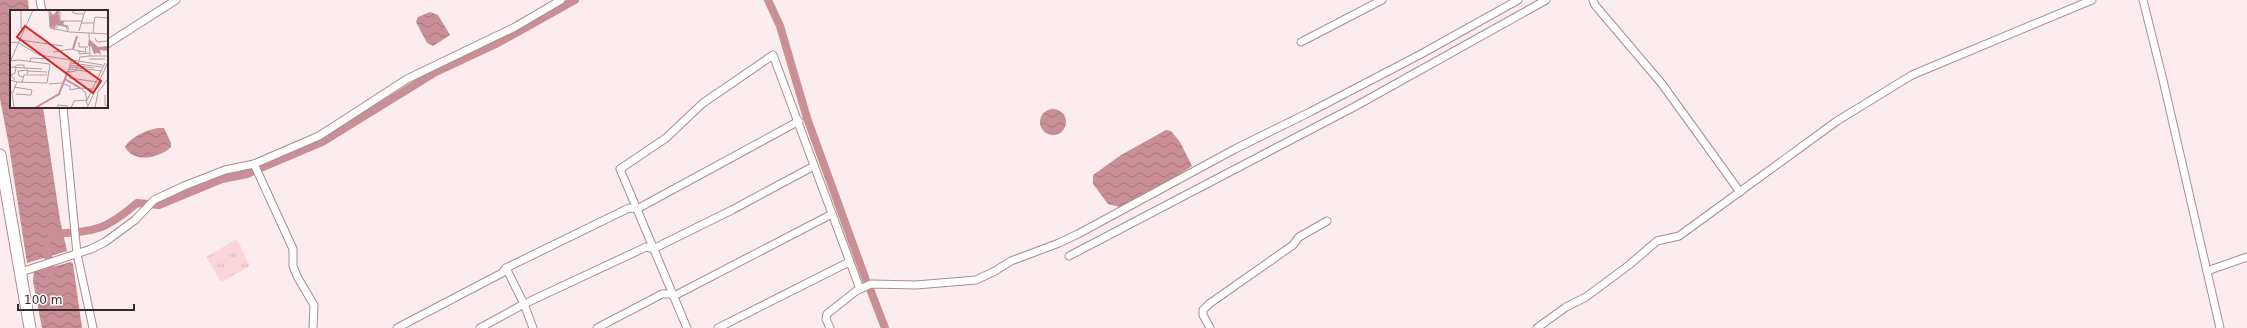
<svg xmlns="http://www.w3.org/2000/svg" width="2247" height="328" font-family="'DejaVu Sans',sans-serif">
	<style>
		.park { fill: url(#park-tufts) }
		.water { fill: url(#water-waves) }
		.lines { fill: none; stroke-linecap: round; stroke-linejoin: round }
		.canal { stroke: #ca8e97; stroke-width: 8 }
		.minor-casing { stroke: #ab8c90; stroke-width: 9 }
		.primary-casing { stroke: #ab8c90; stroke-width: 13 }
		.minor { stroke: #fff; stroke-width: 7 }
		.primary { stroke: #fff; stroke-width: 11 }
		.inset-river { fill: none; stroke: #ca8e97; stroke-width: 2 }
		.inset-road { fill: none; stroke: #ad9fa1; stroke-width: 1 }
		.view { fill: #d62828; fill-opacity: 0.15; stroke: #d62828; stroke-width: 2 }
		.inset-edge { fill: none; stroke: #372a2c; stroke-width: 2 }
	</style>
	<defs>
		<pattern id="park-tufts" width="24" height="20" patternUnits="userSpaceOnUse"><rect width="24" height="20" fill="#fad6db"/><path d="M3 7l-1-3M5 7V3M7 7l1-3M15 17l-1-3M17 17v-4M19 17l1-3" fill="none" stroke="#d7b8bc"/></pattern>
		<pattern id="water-waves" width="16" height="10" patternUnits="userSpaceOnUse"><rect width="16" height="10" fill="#ca8e97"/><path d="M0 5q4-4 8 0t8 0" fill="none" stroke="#a5747b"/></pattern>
	</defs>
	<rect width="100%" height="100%" fill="#fbedef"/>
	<!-- park -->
	<path class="park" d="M237,239L250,266L221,282L206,257Z"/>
	<!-- water -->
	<g class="water">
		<path d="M0,0H28L29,11H11V107H43L60,220L67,251L27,263L9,146L0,99Z"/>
		<path d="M430,12L438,15L450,35L433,46L427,43L416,22L418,17Z"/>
		<circle cx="1053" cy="122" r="13"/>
		<path d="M158,128H164L171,143V147C160,158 134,164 125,147C131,136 147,130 158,128Z"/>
		<path d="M1166,130L1171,131L1180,142L1192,166L1177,176L1120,207L1108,204L1093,184V175L1121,155Z"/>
		<path d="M71,262L73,264L82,328H42L33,281L34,272Z"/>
	</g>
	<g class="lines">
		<!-- canal -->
		<g class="canal">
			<path d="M768,0L780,26L807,118L866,280"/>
			<path d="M52,234C95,231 103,232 137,203L159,205L222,179L247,174L322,142L434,73L496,44L575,0"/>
			<path d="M47,245L51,278"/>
			<path d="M870,289L885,328"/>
		</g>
		<defs>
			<g id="minor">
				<path d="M40,0L42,11"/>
				<path d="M1593,0L1595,5L1662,84L1740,192"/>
				<path d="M2143,0L2163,80L2220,328"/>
				<path d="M1301,42L1382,0"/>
				<path d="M107,44L176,0"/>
				<path d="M63,107L77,254L93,328"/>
				<path d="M254,164L293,249V266L298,278L314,305L313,328"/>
				<path d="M1069,256L1354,107L1546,0"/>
				<path d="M506,268L524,304L533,328"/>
				<path d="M2207,271L2247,257"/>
				<path d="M21,272L91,249L105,242L135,220L154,200L184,186L225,170L254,164L319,136L407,79L515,27L561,0"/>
				<path d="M397,328L502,273L506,268L629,208L637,209L799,121"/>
				<path d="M480,328L524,304L646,247L653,249L732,210L814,166"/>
				<path d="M597,328L662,294H671L674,296L832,214"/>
				<path d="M687,328L620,169L666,138L703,103L773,55L860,289"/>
				<path d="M718,328L849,262"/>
				<path d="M830,328L826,319L827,314L856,291L871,284L916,285L976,280L995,271L1011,261L1059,243L1078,234L1235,149L1310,112L1423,53L1518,0"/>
				<path d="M1210,328L1203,315V310L1209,304L1293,245L1299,237L1327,221"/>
				<path d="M1537,328L1566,307L1586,297L1629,265L1657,241L1679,236L1837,121L1912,75L2092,0"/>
			</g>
			<path id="primary" d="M0,155L30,328"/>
		</defs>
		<!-- minor casing -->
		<use href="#minor" class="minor-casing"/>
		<!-- primary casing -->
		<use href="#primary" class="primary-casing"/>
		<!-- minor -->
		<use href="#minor" class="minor"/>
		<!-- primary -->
		<use href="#primary" class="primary"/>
	</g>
	<!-- overview -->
	<g transform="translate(10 10)">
		<rect width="98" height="98" fill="#fbedef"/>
		<path d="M48,0L50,11H55L53,14L57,16V21L56,17L46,15L44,22V18L40,17V1L43,5ZM79,29L88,37L98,36V41L90,40L91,45L88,43L84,44L81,36H78Z" fill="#ca8e97"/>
		<path class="inset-river" d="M63,39L67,26M55,69L70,78M25,98L49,84L58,61"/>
		<path class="inset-road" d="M11,0V18L15,19M35,0L39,1L40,18L60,22L98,24M42,0L50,2V13L46,18M63,0V3L69,4H74L76,0M50,11H72M71,13H84L83,23M84,13L85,7L98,8M49,15L58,16V22M69,21L74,4M79,23L80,46H97M85,28L87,32L98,31M10,30L53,36M69,32V37H78M0,33L7,32L29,45L93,55M69,41L76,42L75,37M43,42L61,39L69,41V44L79,43M79,49H95M0,51L9,50L39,54M61,51L58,62L66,61L70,47L80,46M0,52L23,0M20,52L21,48L40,49M61,53L92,57M60,55L84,58M0,57L32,59M4,57L7,55H14V58M60,57L92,61M59,59L81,62M18,61L37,62M14,67L9,66L8,61L18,60L17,64M59,68L88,72M0,70L7,72L3,82L0,83M5,70L1,65L5,63L6,58M7,72L37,73L40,54M12,73L14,65H37M39,74L51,73L60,76V80L70,78M4,77L22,80L21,85L6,84M70,78L75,82L77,90M70,78L83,79M2,83L4,97M95,85V95L98,96M78,95L76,92L95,53M48,98V95L58,96M61,98L64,91L77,90M77,98L98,52M85,98L88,82L98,69"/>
		<path class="view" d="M15,16L91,71L83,83L7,27Z"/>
		<rect width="98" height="98" class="inset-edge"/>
	</g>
	<!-- scale -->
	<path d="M18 304v6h116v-6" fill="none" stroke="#372a2c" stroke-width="2"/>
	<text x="24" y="304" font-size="12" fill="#372a2c" stroke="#ffffff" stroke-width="3" paint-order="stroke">100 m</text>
</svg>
